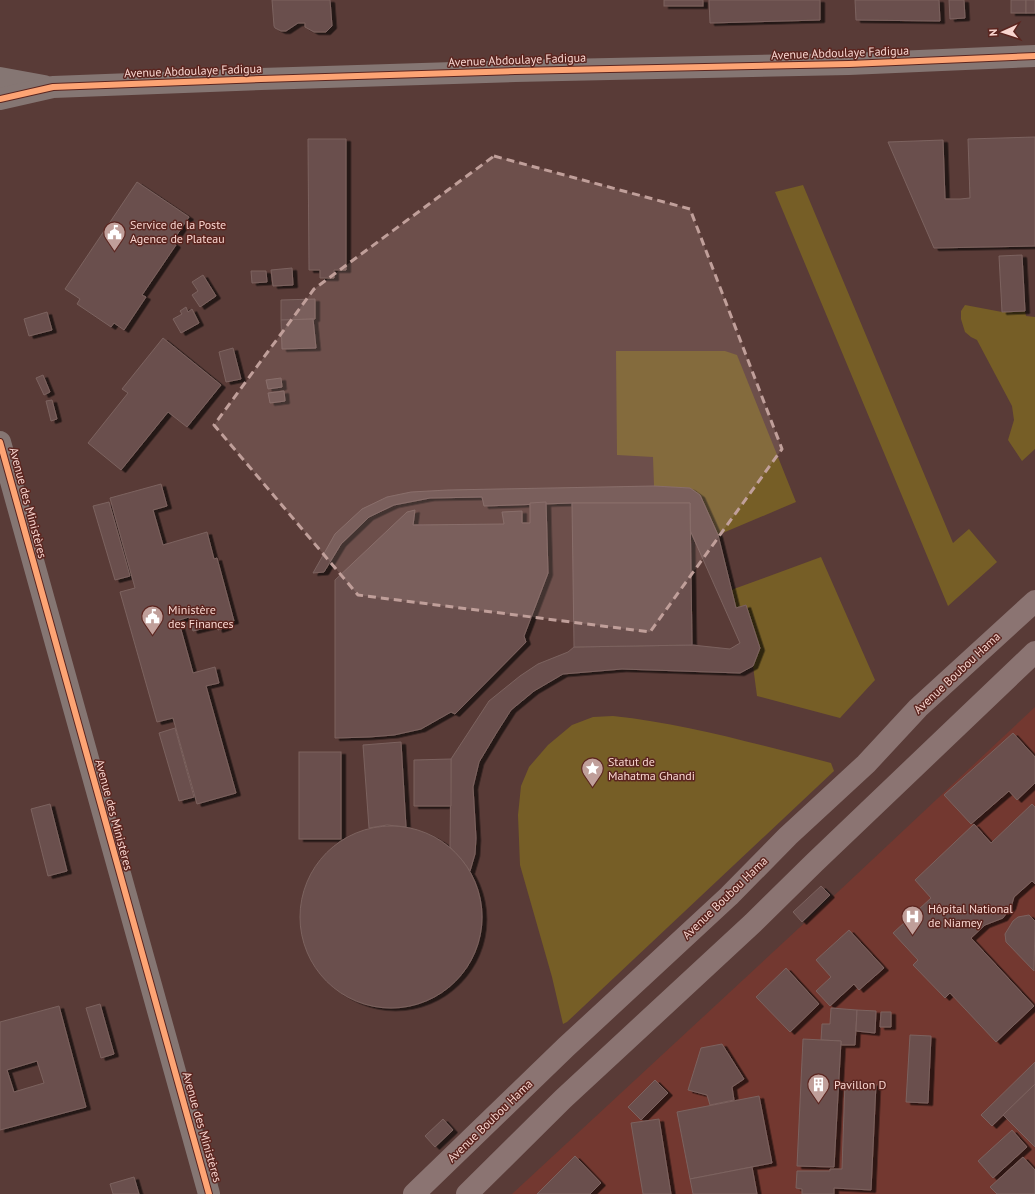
<svg xmlns="http://www.w3.org/2000/svg" width="1035" height="1194" font-family="'PT Sans',sans-serif">
	<style>
		.built { fill: #733830 }
		.grass { fill: #765e26 }
		.building { fill: #6a504d; stroke: #7c625f; fill-rule: evenodd; filter: url(#shadow) }
		.lines { fill: none; stroke-linecap: round; stroke-linejoin: round }
		.tertiary { stroke: #857673; stroke-width: 22 }
		.primary { stroke: #8b7472; stroke-width: 22 }
		.cycleway-casing { stroke: #5b251f; stroke-width: 8 }
		.cycleway { stroke: #fda474; stroke-width: 6 }
		.marked { fill: #c09f9a; fill-opacity: 0.2; stroke: #c09f9a; stroke-width: 3; stroke-dasharray: 8 5; stroke-linejoin: round }
		.labels { text-anchor: middle; stroke-width: 3; stroke-linejoin: round; paint-order: stroke }
		.street-label { font-size: 12px; fill: #f8d5cf; stroke: #5b251f }
		.poi-label { font-size: 12px; fill: #f8d5cf; stroke: #5b251f; text-anchor: start }
	</style>
	<defs>
		<filter id="shadow"><feDropShadow dx="4.5" dy="2.5" stdDeviation="0" flood-color="#0009"/></filter>
	</defs>
	<rect width="100%" height="100%" fill="#593b37"/>
	<!-- built -->
	<path class="built" d="M1035,707V1194H512L839,891Z"/>
	<!-- grass -->
	<g class="grass">
		<path d="M803,185L953,543L969,529L997,562L948,606L775,192Z"/>
		<path d="M965,305L1002,312L1025,311L1026,316L1035,317V449L1022,461L1008,440L1014,420L1012,406L977,340L971,337L965,332L961,319V311Z"/>
		<path d="M616,351H725L737,355L796,502L718,535L700,495L690,488L654,486L653,457L617,455Z"/>
		<path d="M821,557L875,680L840,718L757,696L753,666L760,648L746,606L736,608L731,590Z"/>
		<path d="M613,716C688,724 759,745 831,763L834,771L567,1022L563,1024L552,977L520,865L518,815L521,786L529,767L548,745L572,725L593,717Z"/>
	</g>
	<!-- building -->
	<g class="building">
		<path d="M272,0H330L332,26L326,32H314L305,27V23H298L286,31H281L275,28L274,26Z"/>
		<rect x="664" y="0" width="39" height="6"/>
		<path d="M709,0H820V20L710,23Z"/>
		<path d="M855,0H939L940,21L856,20Z"/>
		<path d="M949,0H964L965,18L950,19Z"/>
		<rect x="1011" y="0" width="15" height="13"/>
		<rect x="1026" y="0" width="9" height="13"/>
		<path d="M1035,137V246L934,248L888,142L943,140L945,199H960L970,198L968,139Z"/>
		<path d="M308,139H346V270H334V278H320V270H309Z"/>
		<path d="M137,182L189,217L172,242L176,245L142,295L146,297L124,330L114,323L111,327L77,304L80,299L65,289Z"/>
		<path d="M1022,255L1025,311L1002,312L999,256Z"/>
		<path d="M292,268L293,285L273,286L271,270Z"/>
		<path d="M251,271H266L267,282L252,283Z"/>
		<path d="M203,275L216,296L200,307L192,295L198,291L192,282Z"/>
		<path d="M315,299V319L281,320V300Z"/>
		<path d="M186,307L188,312L192,309L199,323L181,333L173,319L182,314L180,311Z"/>
		<path d="M47,312L52,330L29,336L24,319Z"/>
		<path d="M313,319L316,348L282,349L281,320Z"/>
		<path d="M163,338L221,385L187,427L168,412L121,470L88,443L128,393L122,389Z"/>
		<path d="M233,348L241,379L226,382L219,352Z"/>
		<path d="M43,375L50,392L44,395L36,378Z"/>
		<path d="M281,378L282,387L268,389L266,380Z"/>
		<path d="M284,391L285,401L270,403L268,393Z"/>
		<path d="M52,400L57,419L51,421L46,401Z"/>
		<path d="M161,484L167,506L153,510L163,545L207,532L214,559L217,558L234,621L226,623L227,627L218,630L217,625L193,631L189,617L170,623L171,629L180,626L193,673L215,667L219,683L206,686L236,793L197,804L173,718L157,722L120,592L135,588L110,498Z"/>
		<path d="M654,486L690,488L700,495L718,535L736,608L746,605L760,648L753,666L740,673L622,669L563,674L534,691L511,710L497,732L479,762L473,787L476,838L475,854L470,871L462,860L450,847L451,759L489,701L520,676L538,664L568,652L574,647L692,645L730,649L740,643L690,530V503H572L484,506L482,497L430,498L394,505L369,517L341,544L324,572L313,573L335,534L362,509L387,497L411,492L448,490Z"/>
		<path d="M109,502L130,576L115,580L93,506Z"/>
		<path d="M546,502L548,573L524,636L526,642L455,714L451,712L421,729L394,735L369,737L335,738V580L407,512L415,510L413,525L504,524L502,512L522,511V523H530V503Z"/>
		<path d="M572,503H690L692,645L574,647Z"/>
		<path d="M175,728L194,797L179,801L159,733Z"/>
		<path d="M1013,733L1035,757V783L1017,800L1009,791L971,824L944,795Z"/>
		<path d="M401,742L406,827L387,825L369,828L363,745Z"/>
		<rect x="299" y="752" width="42" height="87"/>
		<path d="M451,759V806H414V760Z"/>
		<path d="M50,804L67,871L48,876L31,809Z"/>
		<path d="M1032,804L1035,807V884L1032,881L1014,897L1011,907L1003,918L985,925L971,938L1034,1006L996,1042L950,993L945,998L913,965L918,960L893,933L931,898L915,880L974,824L991,843Z"/>
		<circle cx="391" cy="917" r="91"/>
		<path d="M821,886L830,895L802,922L793,912Z"/>
		<path d="M1029,915L1035,921L1034,971L1006,942L1005,934L1013,921L1018,917Z"/>
		<path d="M849,930L884,968L859,990L854,984L830,1006L816,991L831,977L816,960Z"/>
		<path d="M786,968L819,1004L790,1032L756,997Z"/>
		<path d="M100,1004L114,1054L101,1058L86,1008Z"/>
		<path d="M59,1006L86,1107L0,1130V1022ZM37,1061L44,1083L14,1092L7,1070Z"/>
		<path d="M831,1008L857,1010L855,1045H841V1041L821,1040L822,1024H830Z"/>
		<path d="M857,1010L876,1011L875,1033L856,1031Z"/>
		<path d="M881,1012H891V1027H880Z"/>
		<path d="M910,1035L931,1036L928,1103L906,1102Z"/>
		<path d="M803,1039L841,1041L834,1167L797,1166Z"/>
		<path d="M722,1044L744,1079L732,1087L734,1100L710,1105L707,1095L688,1090L701,1048Z"/>
		<path d="M1035,1062V1084L992,1126L981,1115Z"/>
		<path d="M655,1080L668,1093L641,1120L628,1107Z"/>
		<path d="M845,1082L876,1084L871,1190L834,1188V1194H802V1189L796,1188L797,1171H830V1169H842Z"/>
		<path d="M1035,1084V1147L1003,1115Z"/>
		<path d="M759,1096L772,1163L690,1179L677,1112Z"/>
		<path d="M443,1119L453,1130L435,1147L425,1136Z"/>
		<path d="M659,1119L671,1194H643L631,1123Z"/>
		<path d="M1012,1130L1027,1147L993,1178L978,1161Z"/>
		<path d="M575,1156L601,1183L590,1194H537Z"/>
		<path d="M1023,1157L1035,1170V1194H997L990,1187Z"/>
		<path d="M752,1167L757,1194H693L690,1179Z"/>
		<path d="M134,1177L139,1194H113L110,1184Z"/>
	</g>
	<g class="lines">
		<!-- tertiary -->
		<g class="tertiary">
			<path d="M0,78L44,86"/>
			<path d="M0,99L53,87L261,79L515,71L849,64L1035,56"/>
			<path d="M0,442L209,1194"/>
		</g>
		<!-- primary -->
		<g class="primary">
			<path d="M414,1194L566,1047L729,896L788,836L866,764L918,708L1035,601"/>
			<path d="M467,1194L563,1099L753,923L814,863L1035,652"/>
		</g>
		<defs>
			<g id="cycleway">
				<path d="M0,99L53,87L261,79L515,71L849,64L1035,56"/>
				<path d="M0,442L209,1194"/>
			</g>
		</defs>
		<!-- cycleway casing -->
		<use href="#cycleway" class="cycleway-casing"/>
		<!-- cycleway -->
		<use href="#cycleway" class="cycleway"/>
	</g>
	<!-- marked area -->
	<path class="marked" d="M494,156L690,209L782,449L650,632L358,595L214,425L314,289Z"/>
	<!-- icons -->
	<defs>
		<symbol id="civic-pin" viewBox="-11 -11 22 30"><path d="M0 17L-7.5 6A9.5 9.5 0 1 1 7.5 6Z" fill="#c09f9a" stroke="#5b251f"/><path d="M-.6-6.5H3V-4.5H.6V-3L4-1V1h2V6H-6V1h2V-1L-.6-3ZM-1.2 2.5V6h2.4V2.5Z" fill="#fff"/></symbol>
		<symbol id="sight-pin" viewBox="-11 -11 22 30"><path d="M0 17L-7.5 6A9.5 9.5 0 1 1 7.5 6Z" fill="#c09f9a" stroke="#5b251f"/><path d="M0-6L1.8-2.2L6-1.7L2.9 1.2L3.7 5.4L0 3.3L-3.7 5.4L-2.9 1.2L-6-1.7L-1.8-2.2Z" fill="#fff"/></symbol>
		<symbol id="hospital-pin" viewBox="-11 -11 22 30"><path d="M0 17L-7.5 6A9.5 9.5 0 1 1 7.5 6Z" fill="#c09f9a" stroke="#5b251f"/><path d="M-5-5h3v3.5h4V-5h3V5h-3V1.5h-4V5h-3Z" fill="#fff"/></symbol>
		<symbol id="building-pin" viewBox="-11 -11 22 30"><path d="M0 17L-7.5 6A9.5 9.5 0 1 1 7.5 6Z" fill="#c09f9a" stroke="#5b251f"/><path d="M-4-6H4V6H1V3H-1V6H-4ZM-2.5-4.3h1.7v1.8h-1.7ZM.8-4.3h1.7v1.8H.8ZM-2.5-1h1.7V.8h-1.7ZM.8-1h1.7V.8H.8Z" fill="#fff"/></symbol>
	</defs>
	<g fill-rule="evenodd">
		<use href="#civic-pin" x="102" y="220" width="25" height="34"/>
		<use href="#civic-pin" x="140" y="604" width="25" height="34"/>
		<use href="#sight-pin" x="580" y="756" width="25" height="34"/>
		<use href="#hospital-pin" x="900" y="904" width="25" height="34"/>
		<use href="#building-pin" x="806" y="1072" width="25" height="34"/>
	</g>
	<g class="labels">
		<!-- street labels -->
		<g class="street-label">
			<text transform="translate(840 53) rotate(-2)" y="4">Avenue Abdoulaye Fadigua</text>
			<text transform="translate(517 60) rotate(-2)" y="4">Avenue Abdoulaye Fadigua</text>
			<text transform="translate(193 71) rotate(-2)" y="4">Avenue Abdoulaye Fadigua</text>
			<text transform="translate(28 503) rotate(75)" y="4">Avenue des Ministères</text>
			<text transform="translate(957 673) rotate(-43)" y="4">Avenue Boubou Hama</text>
			<text transform="translate(114 815) rotate(75)" y="4">Avenue des Ministères</text>
			<text transform="translate(725 898) rotate(-44)" y="4">Avenue Boubou Hama</text>
			<text transform="translate(490 1121) rotate(-44)" y="4">Avenue Boubou Hama</text>
			<text transform="translate(202 1127) rotate(74)" y="4">Avenue des Ministères</text>
		</g>
		<!-- poi labels -->
		<g class="poi-label">
			<text x="130" y="229">Service de la Poste<tspan x="130" dy="14">Agence de Plateau</tspan></text>
			<text x="168" y="614">Ministère<tspan x="168" dy="14">des Finances</tspan></text>
			<text x="608" y="766">Statut de<tspan x="608" dy="14">Mahatma Ghandi</tspan></text>
			<text x="928" y="913">Hôpital National<tspan x="928" dy="14">de Niamey</tspan></text>
			<text x="834" y="1089">Pavillon D</text>
		</g>
	</g>
	<!-- north arrow -->
	<g transform="translate(1003 32) rotate(267)" stroke="#5b251f" stroke-width="3" paint-order="stroke">
	<path d="M0-3L7 15L0 10L-7 15Z" fill="#f8d5cf"/>
	<text y="-6" font-size="11" font-weight="bold" text-anchor="middle" fill="#f8d5cf">N</text>
	</g>
</svg>
